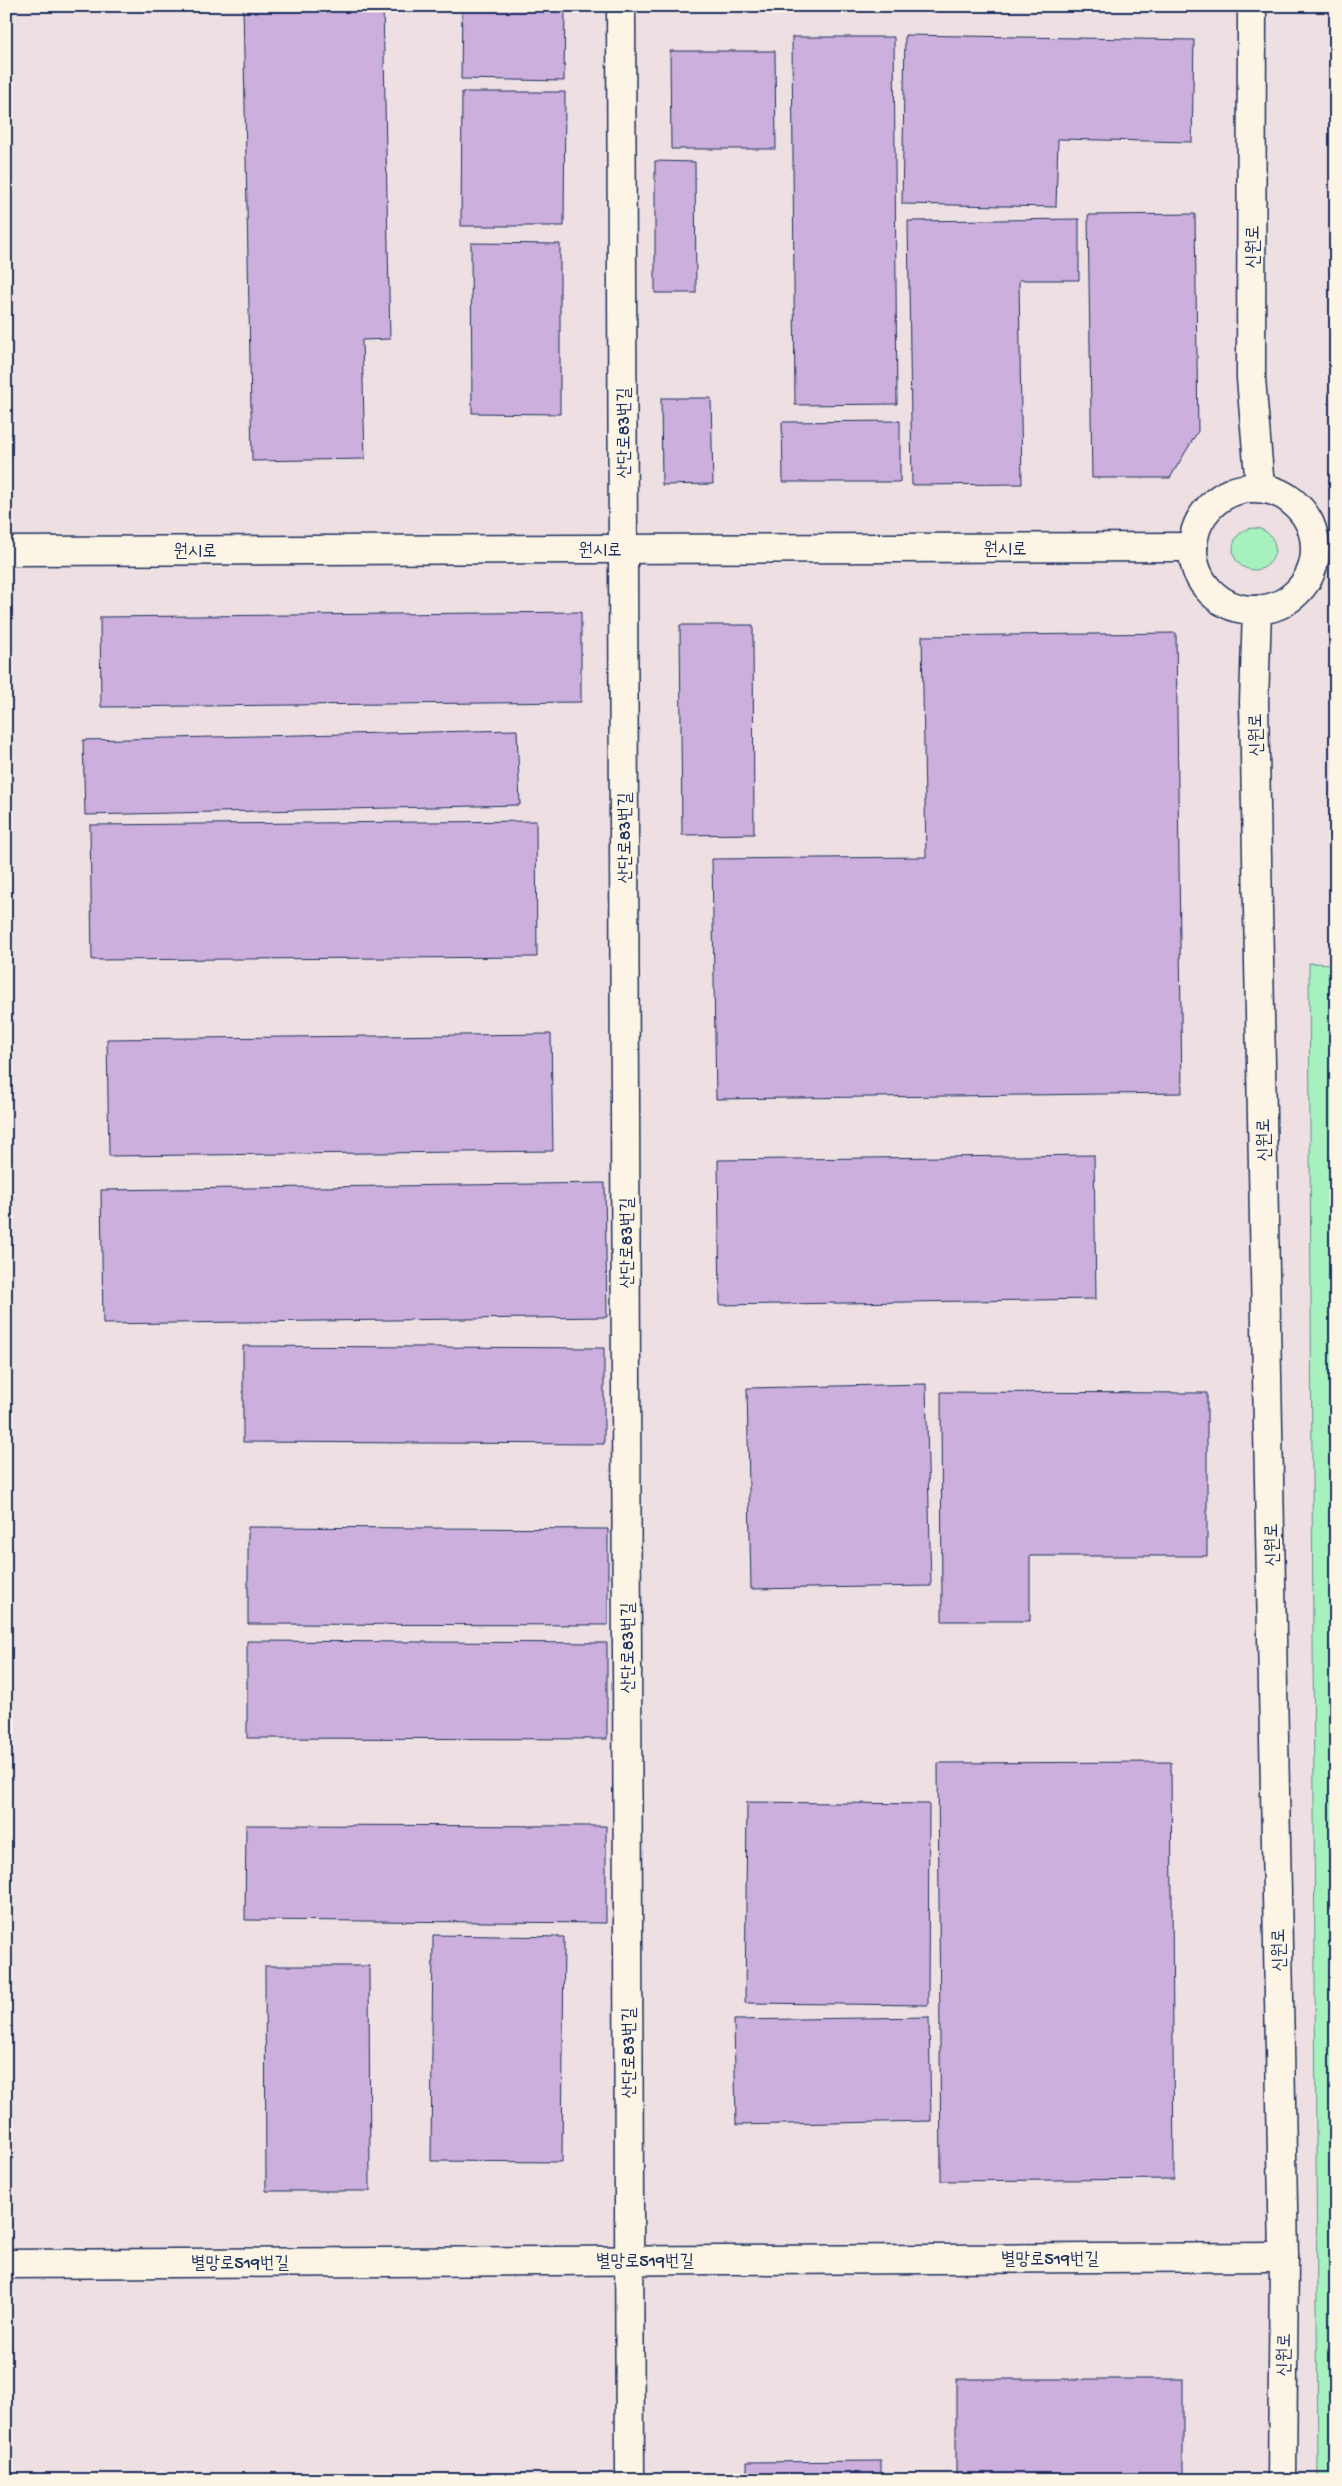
<svg xmlns="http://www.w3.org/2000/svg" width="1342" height="2486" font-family="'Gochi Hand','Poor Story',sans-serif">
	<style>
		.built { fill: #eee0e2 }
		.green { fill: #a7f1bf; stroke: #61908e }
		.building { fill: #ccafdc; stroke: #1b2f5e }
		.lines { fill: none; stroke-linecap: round; stroke-linejoin: round }
		.minor-casing { stroke: #1b2f5e; stroke-width: 31 }
		.tertiary-casing { stroke: #1b2f5e; stroke-width: 31 }
		.minor { stroke: #fcf5e5; stroke-width: 28 }
		.tertiary { stroke: #fcf5e5; stroke-width: 28 }
		.labels { text-anchor: middle; stroke-width: 4; stroke-linejoin: round; paint-order: stroke }
		.street-label { font-size: 18px; fill: #1b2f5e; stroke: #fcf5e5 }
	</style>
	<rect width="100%" height="100%" fill="#fcf5e5"/>
	<filter id="ink" filterUnits="userSpaceOnUse"><feTurbulence type="fractalNoise" baseFrequency=".02" numOctaves="2"/><feDisplacementMap in="SourceGraphic" scale="10" xChannelSelector="R" yChannelSelector="G"/><feConvolveMatrix kernelMatrix="1 2 1 2 8 2 1 2 1" color-interpolation-filters="sRGB"/></filter>
	<g filter="url(#ink)">
		<!-- built -->
		<rect class="built" x="6" y="6" width="1330" height="2474"/>
		<!-- green -->
		<g class="green">
			<circle cx="1254" cy="549" r="21"/>
			<path d="M1309,963L1336,964V2480H1318Z"/>
		</g>
		<!-- building -->
		<g class="building">
			<path d="M243,6H383L390,339L362,340L365,459L252,461Z"/>
			<path d="M462,6H565L564,81L461,79Z"/>
			<path d="M905,35L1194,40L1192,142L1058,139L1056,207L902,204Z"/>
			<path d="M792,37H894L897,404L795,405Z"/>
			<path d="M670,51H775L776,149H671Z"/>
			<path d="M462,92H565L564,226H461Z"/>
			<path d="M655,161L695,162L696,293H655Z"/>
			<path d="M1195,214L1198,431L1170,478H1092L1088,215Z"/>
			<path d="M1079,219V280H1019L1022,484L912,485L908,221Z"/>
			<path d="M471,243L560,244V414L472,413Z"/>
			<path d="M661,398H711L713,484L662,485Z"/>
			<path d="M900,421V482H783L782,422Z"/>
			<path d="M581,612V702L101,707L100,617Z"/>
			<path d="M680,625H753L754,834L682,835Z"/>
			<path d="M1176,633L1182,1093L716,1099L712,859L926,857L922,636Z"/>
			<rect x="1335" y="652" width="1" height="134"/>
			<path d="M517,730L520,805L85,815L83,740Z"/>
			<path d="M536,821L537,957L92,960L90,825Z"/>
			<path d="M551,1034L553,1151L109,1156L107,1039Z"/>
			<path d="M1094,1155L1096,1299L720,1305L718,1160Z"/>
			<path d="M605,1183L607,1317L103,1324L101,1190Z"/>
			<path d="M243,1346L604,1348V1444L243,1442Z"/>
			<path d="M926,1384L931,1586L751,1589L747,1388Z"/>
			<path d="M941,1392L1207,1393V1556H1030V1621H942Z"/>
			<path d="M248,1527L608,1529V1625L248,1624Z"/>
			<path d="M247,1641L607,1643V1739L247,1738Z"/>
			<path d="M1171,1762L1174,2179L941,2181L938,1763Z"/>
			<path d="M747,1802L929,1804L928,2005L745,2003Z"/>
			<path d="M246,1825L606,1826V1923L245,1920Z"/>
			<path d="M433,1935L564,1937L562,2162L431,2161Z"/>
			<path d="M265,1966H369L370,2191H266Z"/>
			<path d="M929,2017L931,2121L736,2125L734,2020Z"/>
			<rect x="956" y="2379" width="227" height="101"/>
			<path d="M881,2461V2480H747V2462Z"/>
		</g>
		<g class="lines">
			<defs>
				<g id="minor">
					<path d="M621,6L630,2480"/>
					<path d="M6,2264L1284,2257"/>
				</g>
				<g id="tertiary">
					<path d="M1252,6L1251,378L1260,488"/>
					<circle cx="1254" cy="549" r="61"/>
					<path d="M6,551L1193,547"/>
					<path d="M1257,610L1254,702L1284,2257L1282,2480"/>
				</g>
			</defs>
			<!-- minor casing -->
			<use href="#minor" class="minor-casing"/>
			<!-- tertiary casing -->
			<use href="#tertiary" class="tertiary-casing"/>
			<!-- minor -->
			<use href="#minor" class="minor"/>
			<!-- tertiary -->
			<use href="#tertiary" class="tertiary"/>
		</g>
	</g>
	<g class="labels">
		<!-- street labels -->
		<g class="street-label">
			<text transform="translate(1252 247) rotate(-90)" y="6">신원로</text>
			<text transform="translate(623 433) rotate(-90)" y="6">산단로83번길</text>
			<text x="1005" y="554">원시로</text>
			<text x="600" y="555">원시로</text>
			<text x="195" y="556">원시로</text>
			<text transform="translate(1255 735) rotate(-91)" y="6">신원로</text>
			<text transform="translate(624 838) rotate(-90)" y="6">산단로83번길</text>
			<text transform="translate(1263 1140) rotate(-91)" y="6">신원로</text>
			<text transform="translate(626 1243) rotate(-90)" y="6">산단로83번길</text>
			<text transform="translate(1271 1545) rotate(-91)" y="6">신원로</text>
			<text transform="translate(627 1648) rotate(-90)" y="6">산단로83번길</text>
			<text transform="translate(1278 1950) rotate(-91)" y="6">신원로</text>
			<text transform="translate(628 2053) rotate(-90)" y="6">산단로83번길</text>
			<text x="1050" y="2264">별망로519번길</text>
			<text x="645" y="2266">별망로519번길</text>
			<text x="240" y="2268">별망로519번길</text>
			<text transform="translate(1283 2355) rotate(-89)" y="6">신원로</text>
		</g>
	</g>
	<!-- margin -->
	<rect width="1342" height="2486" fill="none" stroke="#fcf5e5" stroke-width="25"/>
	<rect x="12" y="12" width="1317" height="2461" fill="none" stroke="#1b2f5e" stroke-width="2" filter="url(#ink)"/>
</svg>
